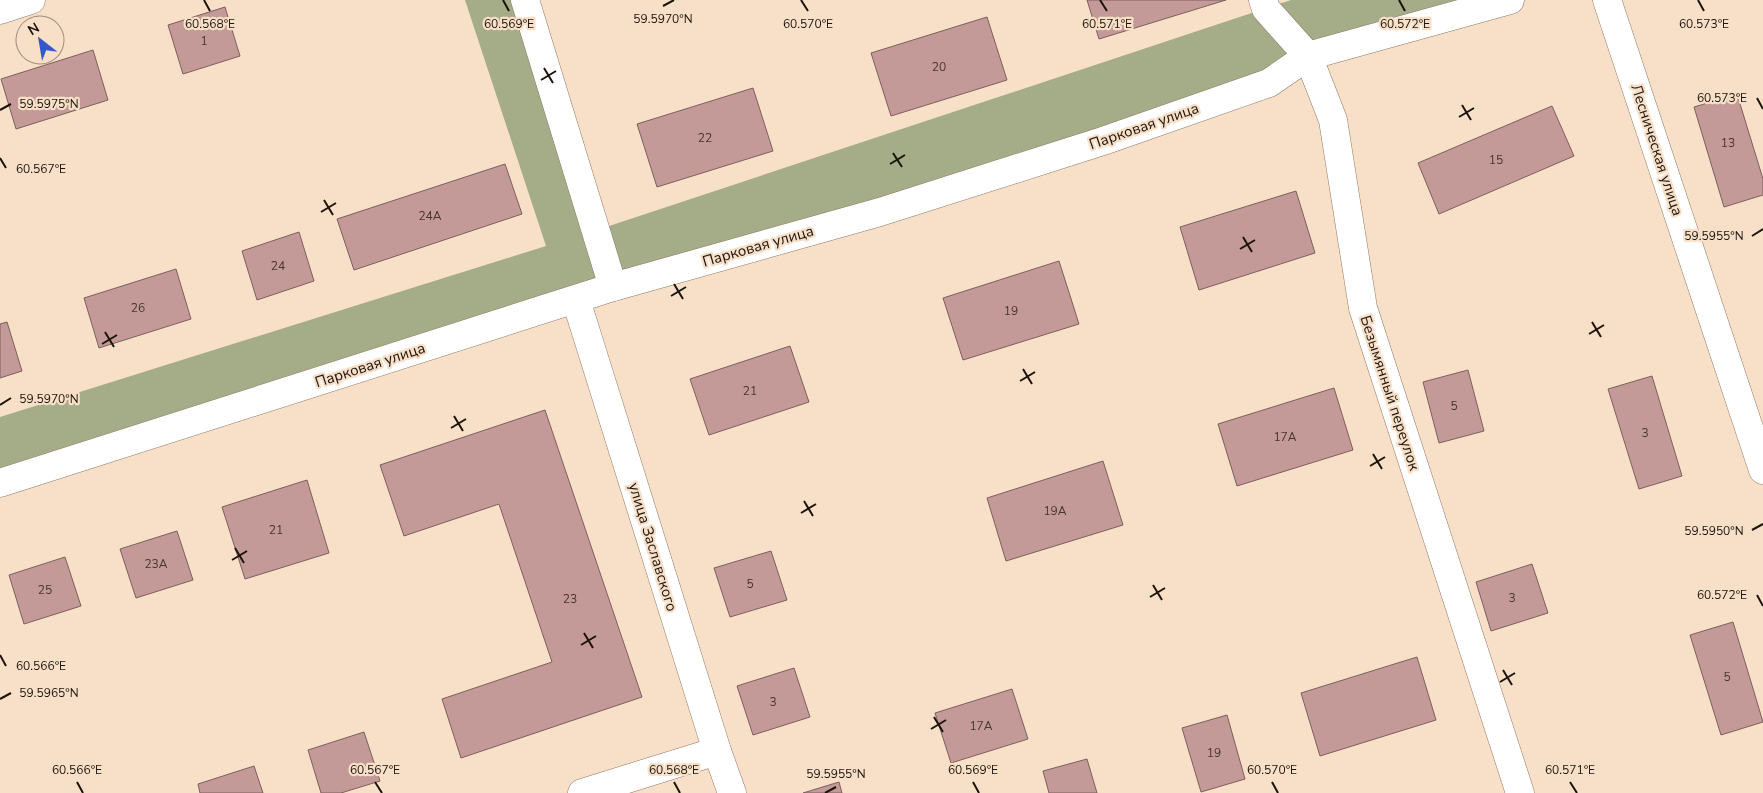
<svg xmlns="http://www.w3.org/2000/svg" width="1763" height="793" font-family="'Nunito Sans',sans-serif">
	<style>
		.forest { fill: #a5ac88 }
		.building { fill: #c39a97; stroke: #7d5f5d }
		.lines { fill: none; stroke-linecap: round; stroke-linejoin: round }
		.street-casing { stroke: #8f7965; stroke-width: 29 }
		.street { stroke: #fff; stroke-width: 28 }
		.ticks { fill: none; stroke: #1c140c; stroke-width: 2 }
		.labels { text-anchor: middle; stroke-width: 4.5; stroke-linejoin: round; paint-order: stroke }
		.number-label { font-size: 12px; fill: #46362f }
		.street-label { font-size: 15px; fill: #1c140c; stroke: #f7dfc8 }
		.ticks-label { font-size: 12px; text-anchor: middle; fill: #1c140c; stroke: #f7dfc8; stroke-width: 4.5; stroke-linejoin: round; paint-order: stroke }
	</style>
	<rect width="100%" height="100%" fill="#f7dfc8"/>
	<!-- forest -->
	<path class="forest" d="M465,0H517L597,230L1291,0H1510L1269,83L0,483V417L546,246Z"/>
	<!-- building -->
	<g class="building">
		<path d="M1087,0H1226L1099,39Z"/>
		<path d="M225,7L240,56L183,74L168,25Z"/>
		<path d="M987,17L1007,80L891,116L871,53Z"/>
		<path d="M93,50L108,100L16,129L1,79Z"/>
		<path d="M753,88L773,151L657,187L637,124Z"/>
		<path d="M1737,94L1763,179V195L1724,207L1694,107Z"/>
		<path d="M1552,106L1574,156L1439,214L1418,163Z"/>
		<path d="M505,164L522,214L354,270L337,219Z"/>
		<path d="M1296,191L1315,253L1199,290L1180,227Z"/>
		<path d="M299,232L314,281L257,300L242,251Z"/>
		<path d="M1059,261L1079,324L963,360L943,298Z"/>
		<path d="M176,269L191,319L99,348L84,298Z"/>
		<path d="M7,322L22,371L0,378V324Z"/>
		<path d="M790,346L809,402L709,435L690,379Z"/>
		<path d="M1468,370L1484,431L1439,443L1423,382Z"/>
		<path d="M1652,376L1682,476L1639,489L1608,389Z"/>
		<path d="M1334,388L1353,450L1237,486L1218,424Z"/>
		<path d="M545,410L642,697L461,758L442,699L552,662L499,504L404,536L380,465Z"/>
		<path d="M1103,461L1123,525L1006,561L987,498Z"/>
		<path d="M307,480L329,553L245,579L222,507Z"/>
		<path d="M177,531L193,580L136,598L120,549Z"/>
		<path d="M771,551L787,600L730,617L714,568Z"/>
		<path d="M65,557L81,606L24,624L9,575Z"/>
		<path d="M1532,564L1548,613L1491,631L1476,582Z"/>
		<path d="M1733,622L1763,722L1721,735L1690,635Z"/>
		<path d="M1417,657L1436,720L1320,756L1301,693Z"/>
		<path d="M794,668L810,717L753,735L737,686Z"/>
		<path d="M1012,689L1028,739L951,763L935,713Z"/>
		<path d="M1227,715L1245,779L1201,792L1182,728Z"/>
		<path d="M364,732L380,781L341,793H321L308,750Z"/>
		<path d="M1087,759L1097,793H1049L1043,771Z"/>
		<path d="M254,766L263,793H200L198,784Z"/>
		<path d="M839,782L842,793H803Z"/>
	</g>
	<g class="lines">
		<defs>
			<g id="street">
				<path d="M525,0L613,287"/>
				<path d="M1263,0L1266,9L1308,56L1333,120L1363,308L1520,793"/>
				<path d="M1607,0L1763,470"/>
				<path d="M0,10L31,0"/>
				<path d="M576,300L717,751L732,793"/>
				<path d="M0,483L613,287L880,212L1103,141L1269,83L1308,56L1510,0"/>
				<path d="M582,793L717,751"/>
			</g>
		</defs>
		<!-- street casing -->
		<use href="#street" class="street-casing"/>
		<!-- street -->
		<use href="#street" class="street"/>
	</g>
	<!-- ticks -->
	<path class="ticks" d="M204,0L210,11M503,0L509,11M801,0L808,11M1100,0L1107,11M1399,0L1405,11M1698,0L1704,11M663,6L674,0M544,68L553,83M541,80L556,71M1757,98L1763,109M1462,105L1471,120M0,110L11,104M1459,117L1474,108M893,153L902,167M0,158L6,168M890,164L905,155M324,200L333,215M321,212L336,203M1752,236L1763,229M1243,237L1252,252M1240,249L1255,240M674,284L683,299M671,296L686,287M1592,322L1601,337M105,332L114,347M1589,334L1604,325M102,344L117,335M1023,369L1032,384M1020,381L1035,372M0,405L11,398M454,416L463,431M451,428L466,419M1373,454L1382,469M1370,466L1385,457M804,501L813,516M801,513L816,504M1752,530L1763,524M235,548L244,563M232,560L247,551M1153,585L1162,600M1757,595L1763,606M1150,597L1165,588M584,633L593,648M581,645L596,636M0,655L6,666M1503,670L1512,685M1500,682L1515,673M0,699L11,693M934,717L943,732M931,729L946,720M77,782L83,793M375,782L382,793M674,782L680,793M973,782L979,793M1272,782L1278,793M1570,782L1577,793M825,793L836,787"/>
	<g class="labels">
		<!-- number labels -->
		<g class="number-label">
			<text x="204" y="45">1</text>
			<text x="939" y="71">20</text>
			<text x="705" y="142">22</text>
			<text x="1728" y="147">13</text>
			<text x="1496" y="164">15</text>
			<text x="430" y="220">24А</text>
			<text x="278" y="270">24</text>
			<text x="138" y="312">26</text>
			<text x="1011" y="315">19</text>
			<text x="750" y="395">21</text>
			<text x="1454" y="410">5</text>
			<text x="1645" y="437">3</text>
			<text x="1285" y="441">17А</text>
			<text x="1055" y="515">19А</text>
			<text x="276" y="534">21</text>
			<text x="156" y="568">23А</text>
			<text x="750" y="588">5</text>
			<text x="45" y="594">25</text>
			<text x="1512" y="602">3</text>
			<text x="570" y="603">23</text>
			<text x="1727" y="681">5</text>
			<text x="773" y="706">3</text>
			<text x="981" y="730">17А</text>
			<text x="1214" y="757">19</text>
		</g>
		<!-- street labels -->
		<g class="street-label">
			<text transform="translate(1144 126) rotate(-19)" y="5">Парковая улица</text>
			<text transform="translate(1657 150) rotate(72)" y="5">Лесническая улица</text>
			<text transform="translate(758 246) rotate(-16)" y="5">Парковая улица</text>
			<text transform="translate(370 365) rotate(-18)" y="5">Парковая улица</text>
			<text transform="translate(1390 393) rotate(72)" y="5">Безымянный переулок</text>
			<text transform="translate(653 547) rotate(73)" y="5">улица Заславского</text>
		</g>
	</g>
	<g class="ticks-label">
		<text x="663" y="23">59.5970°N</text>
		<text x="210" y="28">60.568°E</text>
		<text x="509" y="28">60.569°E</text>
		<text x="808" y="28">60.570°E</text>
		<text x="1107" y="28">60.571°E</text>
		<text x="1405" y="28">60.572°E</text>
		<text x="1704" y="28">60.573°E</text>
		<text x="1722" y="102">60.573°E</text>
		<text x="49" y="108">59.5975°N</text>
		<text x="41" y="173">60.567°E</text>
		<text x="1714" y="240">59.5955°N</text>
		<text x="49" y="403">59.5970°N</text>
		<text x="1714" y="535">59.5950°N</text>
		<text x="1722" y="599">60.572°E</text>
		<text x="41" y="670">60.566°E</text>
		<text x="49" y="697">59.5965°N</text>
		<text x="77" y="774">60.566°E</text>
		<text x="375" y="774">60.567°E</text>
		<text x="674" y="774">60.568°E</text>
		<text x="973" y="774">60.569°E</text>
		<text x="1272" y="774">60.570°E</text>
		<text x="1570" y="774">60.571°E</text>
		<text x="836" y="778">59.5955°N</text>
	</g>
	<!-- north arrow -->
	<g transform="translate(40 40) rotate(329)"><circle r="24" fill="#f7dfc8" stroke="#9f8e7d"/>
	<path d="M0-4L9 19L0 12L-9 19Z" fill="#3558c9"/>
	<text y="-8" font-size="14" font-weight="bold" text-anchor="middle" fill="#1c140c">N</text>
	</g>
</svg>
